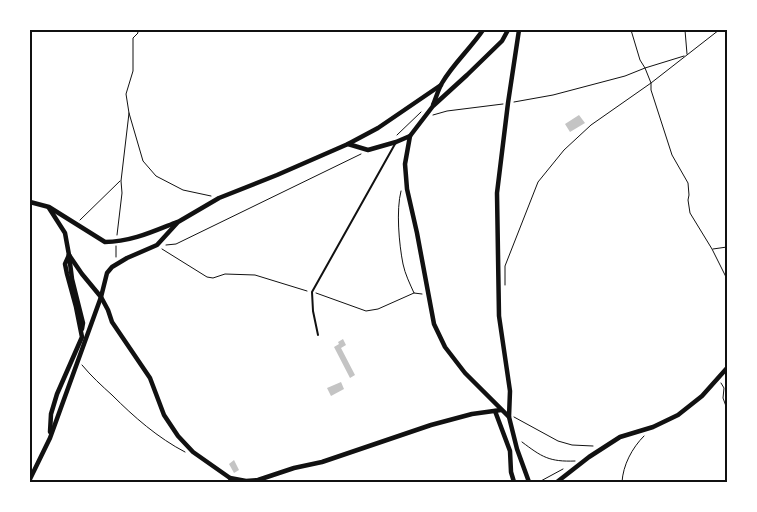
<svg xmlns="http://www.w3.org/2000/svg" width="757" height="512" font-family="Karla,sans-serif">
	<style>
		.building { fill: #c4c4c4 }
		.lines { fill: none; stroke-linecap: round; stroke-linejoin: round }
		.path { stroke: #111; stroke-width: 1 }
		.service { stroke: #111; stroke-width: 2 }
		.minor { stroke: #111; stroke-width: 4.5 }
		.neatline { fill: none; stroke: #111; stroke-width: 2 }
	</style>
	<rect width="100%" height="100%" fill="#fff"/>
	<!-- building -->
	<g class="building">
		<path d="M579,115L585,123L570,132L565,124Z"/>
		<path d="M343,339L346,345L341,348L355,375L350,378L334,347L339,344L338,342Z"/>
		<path d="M341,382L344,389L331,396L327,388Z"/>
		<path d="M234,460L239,470L234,473L229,464Z"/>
	</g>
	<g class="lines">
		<!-- path -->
		<g class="path">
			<path d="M631,30L640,60L645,68L651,83V90L672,155L688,183L689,195L688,200L690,213L712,249L727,279"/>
			<path d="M685,30L687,54"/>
			<path d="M514,102L553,95L625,76L645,68L684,56"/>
			<path d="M129,113L143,161L156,176L183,190L211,196"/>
			<path d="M433,115L447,111L503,104"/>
			<path d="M397,135L421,112"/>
			<path d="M401,191C396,210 399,244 403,264C405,274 410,284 414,293L422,294"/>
			<path d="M80,220L120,181"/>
			<path d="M117,235L122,193L121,181L129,113L126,94L133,71V38L138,33L137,30"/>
			<path d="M166,245L176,244L361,154"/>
			<path d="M162,249L207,277L213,278L225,274L255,275L307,291"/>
			<path d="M713,249L727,247"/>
			<path d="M116,257V246"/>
			<path d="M505,285V266L538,182L564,150L591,125L651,83L719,30"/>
			<path d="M316,293L366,311L378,309L414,293"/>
			<path d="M82,365C91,376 102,386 112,395C134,417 158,438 185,452"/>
			<path d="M721,383L724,388L723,398L727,409"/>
			<path d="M514,417L558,441L572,445L593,446"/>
			<path d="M522,442C542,457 549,462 575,461"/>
			<path d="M539,482L563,469"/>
			<path d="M622,482C623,465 632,448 644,436"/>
		</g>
		<!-- service -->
		<path class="service" d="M318,335L313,311L312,292L395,144"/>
		<!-- minor -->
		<g class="minor">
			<path d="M508,30L502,41L467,75L433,106L410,136L405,164L407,189L417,233L434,324L445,347L465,373L509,417L517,449L529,482"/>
			<path d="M433,105C436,98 438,90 442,83C453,64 470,49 483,30"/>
			<path d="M348,144L378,128L441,85"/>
			<path d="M30,202L49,207L105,242C131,242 154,231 177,222"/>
			<path d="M49,208L65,233L69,255L72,279L83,323L82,329"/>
			<path d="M69,255L82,274L101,297L108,310L112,322L150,378L164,415L178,436L193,452L230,478L233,482"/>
			<path d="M495,411L510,451L511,472L514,482"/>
			<path d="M509,417L510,391L499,316L497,193L508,103L519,30"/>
			<path d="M50,432L51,414L57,394L82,337L76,307L67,274L65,264L69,255"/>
			<path d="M230,478L246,481L258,480L294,468L322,462L431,425L472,414L501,410"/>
			<path d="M30,479L50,438L101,297L107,273L112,267L127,258L157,245L178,222L219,198L277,175L348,144L368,150L396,142L410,136"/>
			<path d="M557,482L589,457L620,437L653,427L678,415L702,396L727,368"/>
		</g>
	</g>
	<!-- border -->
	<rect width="757" height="512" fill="none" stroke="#ffffff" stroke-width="62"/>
	<rect x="31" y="31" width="695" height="450" class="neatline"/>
</svg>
